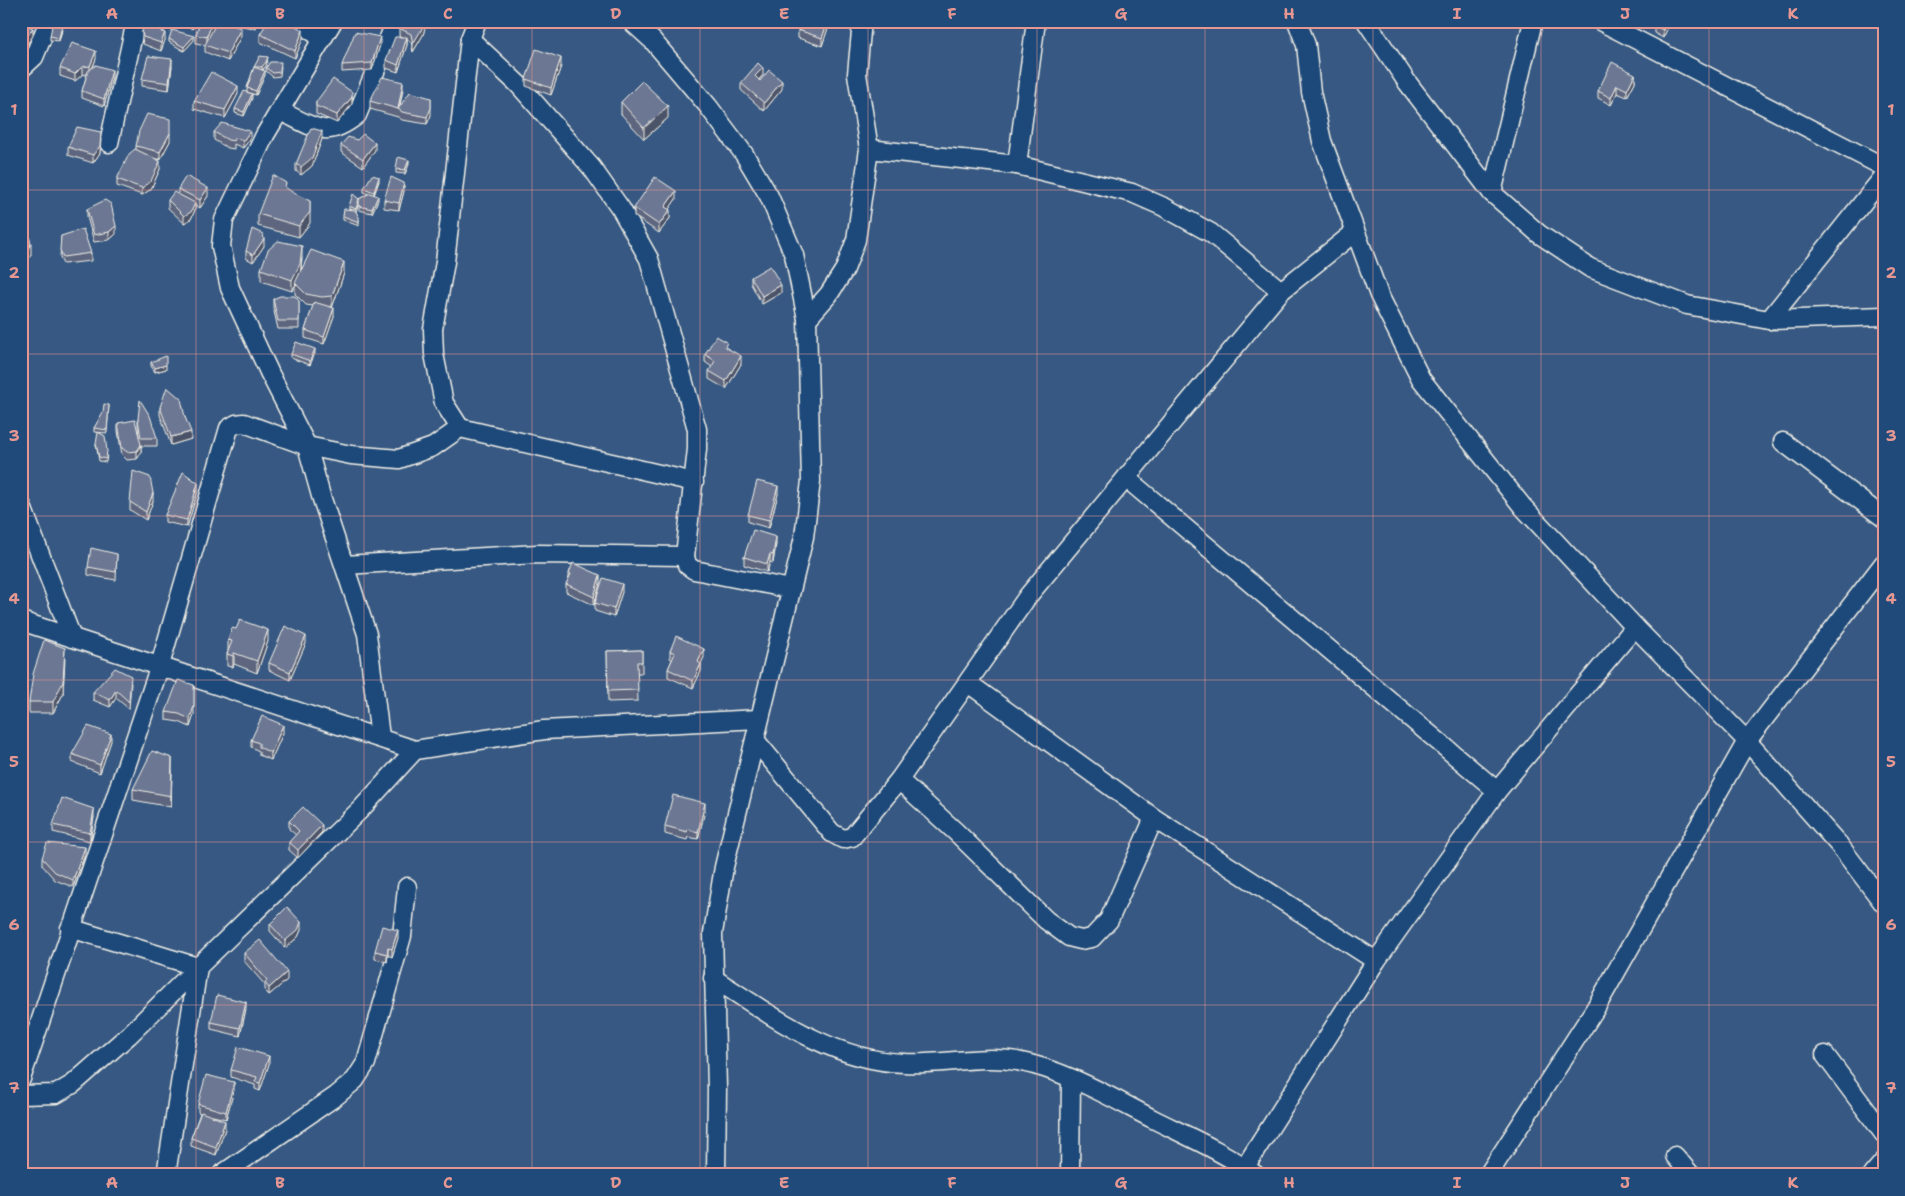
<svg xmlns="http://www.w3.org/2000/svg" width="1905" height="1196" font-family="'Shantell Sans',sans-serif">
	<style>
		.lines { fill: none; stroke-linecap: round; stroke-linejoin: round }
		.minor-casing { stroke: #f4f1e8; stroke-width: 21 }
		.minor { stroke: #1f4a7a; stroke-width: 18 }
		.wall { fill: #5d667e; stroke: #f4f1e8 }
		.shaded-wall { fill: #4c5367; stroke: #f4f1e8 }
		.building { fill: #6c7793; stroke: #f4f1e8 }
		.grid { fill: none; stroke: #e69792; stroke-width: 1; stroke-opacity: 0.55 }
		.neatline { fill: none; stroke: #e69792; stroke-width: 2 }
		.grid-label { font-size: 16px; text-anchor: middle; font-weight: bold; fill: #e69792 }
	</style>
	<rect width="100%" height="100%" fill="#365882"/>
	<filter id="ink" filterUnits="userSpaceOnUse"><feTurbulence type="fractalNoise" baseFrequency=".02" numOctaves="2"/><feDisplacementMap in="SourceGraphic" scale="10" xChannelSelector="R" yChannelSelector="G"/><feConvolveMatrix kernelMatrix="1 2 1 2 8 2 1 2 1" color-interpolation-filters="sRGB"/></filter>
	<g filter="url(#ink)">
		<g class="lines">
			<defs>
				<g id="minor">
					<path d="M297,21L322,38"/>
					<path d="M333,21L265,135L224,220L221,246L230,288L270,374L307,446L321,496L367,634L380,737"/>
					<path d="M631,21L653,41L708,106L744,154L769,196L794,255L807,319L811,481L804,537L724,867L713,933L717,1088L716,1175"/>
					<path d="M1297,21L1306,45L1311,92L1322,141L1379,295L1421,379L1523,507L1635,627L1747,741L1840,846L1884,904"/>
					<path d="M1366,21L1407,82L1492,193L1539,234L1590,268L1687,305L1769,320L1884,316"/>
					<path d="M1600,21L1884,167"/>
					<path d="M470,39L519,85L592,168L621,209L649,259L697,429V449L685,556L687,565L694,570L791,589"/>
					<path d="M21,69L34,57L49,21"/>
					<path d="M280,111C313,126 325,141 357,115L396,21"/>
					<path d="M109,143L136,21"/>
					<path d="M869,149L1017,165L1132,193L1164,207L1211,233L1281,291"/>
					<path d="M1017,165L1036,21"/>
					<path d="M1492,193L1533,21"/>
					<path d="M807,319L829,294L845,269L856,240L869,149L857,74L862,21"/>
					<path d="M1769,320L1884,176"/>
					<path d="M460,428L444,403L434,354L433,329L445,262L470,39L477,21"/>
					<path d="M1783,442L1884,518"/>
					<path d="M1126,478L1497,791"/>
					<path d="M21,504L72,638"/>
					<path d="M344,565L537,554L685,556"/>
					<path d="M21,621L415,750L544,730L759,719"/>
					<path d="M968,683L1154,818L1376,961"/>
					<path d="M755,740L832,833L843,839L852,837L899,780L1028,596L1281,291L1355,232"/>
					<path d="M899,780L956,832L1046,920L1069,937L1081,940L1092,938L1109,920L1154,818"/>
					<path d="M70,928L198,967L361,809L415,750"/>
					<path d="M713,978C772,1016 832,1061 904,1063C941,1065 980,1055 1017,1061C1065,1070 1110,1097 1153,1119C1187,1136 1224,1152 1256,1175"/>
					<path d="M1825,1055L1884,1134"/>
					<path d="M21,1079L160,665L229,428L236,424L244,423L307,446L351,455L399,459L433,447L460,428L694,482"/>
					<path d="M21,1095L56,1094L73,1084L129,1035L198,967L166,1175"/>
					<path d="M1675,1156L1691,1175"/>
					<path d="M1245,1167L1376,961L1497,791L1635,627"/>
					<path d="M221,1175L336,1096L355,1080L366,1063L402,936L407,887"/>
					<path d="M1070,1175L1071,1079"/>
					<path d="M1488,1175L1595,1009L1747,741L1884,563"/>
					<path d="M1872,1175L1884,1161"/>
				</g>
			</defs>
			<!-- minor casing -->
			<use href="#minor" class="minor-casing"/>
			<!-- minor -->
			<use href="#minor" class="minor"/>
		</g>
		<!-- wall -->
		<g class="wall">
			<path d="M181,21H217L241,36L228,61L205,52V45L196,43V35L200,22L192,29Z"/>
			<path d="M233,21H261L255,28L241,26Z"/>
			<path d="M305,21H315L313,25Z"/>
			<path d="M427,21L423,35L413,52L411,42L407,39V45L398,72L386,68V60L402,37L399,36V28Z"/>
			<path d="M829,21V25L822,46L798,38V30Z"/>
			<path d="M1637,21H1645L1644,24Z"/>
			<path d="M1656,21H1688L1686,27L1669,25L1663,38L1654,33V26Z"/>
			<path d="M63,26L59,41L50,40V36Z"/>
			<path d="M164,29L163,32L165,40L161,51L143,44L142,38V31Z"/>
			<path d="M260,34L303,38L295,58L260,42Z"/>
			<path d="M169,39L194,40L184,51L169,42Z"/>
			<path d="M380,45L372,70L342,72V65Z"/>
			<path d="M96,59L92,69L112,77L104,106L82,98V91L87,74L82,75L75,81L60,76V68Z"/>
			<path d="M268,61L263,70L265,75L256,95L247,92V88L254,67Z"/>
			<path d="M172,66L169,90L142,86V79Z"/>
			<path d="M281,66L280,76L273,77L266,71V68Z"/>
			<path d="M561,66L551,95L526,86V79Z"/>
			<path d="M1635,74V82L1627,97L1617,93L1611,105L1598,98V91Z"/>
			<path d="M763,75L759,80L760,81L782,89L764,111L741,90V83Z"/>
			<path d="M403,89L400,106L431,115L427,124L402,120L398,117L370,109V101Z"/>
			<path d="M352,92V104L337,123L316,114V102Z"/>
			<path d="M238,94L225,118L194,109V101Z"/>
			<path d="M252,98L244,116L235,113V109Z"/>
			<path d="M621,102L668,118L644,139L621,114Z"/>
			<path d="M214,132L250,139L243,148L234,144V149L228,148L214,140Z"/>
			<path d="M101,139L100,153L93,163L68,155V147Z"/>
			<path d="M322,139L312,166L301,175L296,171V164Z"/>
			<path d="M357,140L375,150L363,167L341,152V145Z"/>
			<path d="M170,141L160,160L153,158L160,169L151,189L142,195L117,186V179L136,150V146Z"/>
			<path d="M409,164L405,174L396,173V169Z"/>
			<path d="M379,181L374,195L378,200L372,213L359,210V202L356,212L359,220V226L343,220V216L349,210V206L359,199L368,194L364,192V188Z"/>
			<path d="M178,189L208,196L200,208L195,205V210L191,219L184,223L168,208V200L178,194Z"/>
			<path d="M404,191L399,210L384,208V200Z"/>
			<path d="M676,199L669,209L670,218L659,233L634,216V208Z"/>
			<path d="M87,209L116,234L109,240L94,242L87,217Z"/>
			<path d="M258,214L310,223L299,237L258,226Z"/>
			<path d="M61,236L91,253V261L63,264L60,258Z"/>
			<path d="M264,246L253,262L246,258V251Z"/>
			<path d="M302,257L301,271L344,273L332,308L334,316L324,344L305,338V330L313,306L306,305L295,294V284L292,291L261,281V269Z"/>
			<path d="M751,277L781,293L762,304L751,284Z"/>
			<path d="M273,299L299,301V329H278L273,307Z"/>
			<path d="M727,348L741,364L726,389L709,379V371L712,367L705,362V354Z"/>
			<path d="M315,353L310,365L291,358V354Z"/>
			<path d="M151,362L166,369L155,372L151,366Z"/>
			<path d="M109,405L107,433L94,432V428Z"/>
			<path d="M160,407L185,417L191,439L171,445L160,415Z"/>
			<path d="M138,419L157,438V446H141V453L137,459L127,460L122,455L118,431V423L139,437L138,427Z"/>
			<path d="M96,444L107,455L106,462L99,461Z"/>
			<path d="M198,490L187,527L165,522V515Z"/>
			<path d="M778,494L769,528L748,522V515Z"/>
			<path d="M153,501L146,520L130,510V502Z"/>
			<path d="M776,544L773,563L770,562L767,572L744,565V557Z"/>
			<path d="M117,554L116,580L88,575V567Z"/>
			<path d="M569,573L600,583L594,605L566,592V584L569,578Z"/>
			<path d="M622,592L614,617L595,611V603Z"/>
			<path d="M228,640L268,641L257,673L234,664L233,667L227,666V654L228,652Z"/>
			<path d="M306,643L290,680L269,670V663Z"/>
			<path d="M642,650V673H637L638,701L608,702L607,651Z"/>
			<path d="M670,651L704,657L701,663V671L693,688L668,677V669L672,660L670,658Z"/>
			<path d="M65,659L63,694L53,713H29V702Z"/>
			<path d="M131,683L129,709L116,698L110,707L93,700V692Z"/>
			<path d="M166,712L194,714L190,727L179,722L166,720Z"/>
			<path d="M283,733L271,760L259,755V751L251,747V740Z"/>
			<path d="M111,741L100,773L72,762V754Z"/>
			<path d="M172,770L171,807L133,800V789Z"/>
			<path d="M705,811L698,839L688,837L687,840L665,834V826Z"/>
			<path d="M94,817L90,841L53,832V825Z"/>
			<path d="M289,821L322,832L298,858L289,850V842L296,835L289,829Z"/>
			<path d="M85,854L73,887L55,880L42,865V858Z"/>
			<path d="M270,924L301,930L298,937L285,948L270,931Z"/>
			<path d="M398,938L392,957L388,955L387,962L375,959V951Z"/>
			<path d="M244,953L287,980L269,995L265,991V985L244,961Z"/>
			<path d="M246,1009L240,1036L211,1029V1022Z"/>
			<path d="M269,1064L260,1091L255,1089V1085L231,1077V1070Z"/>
			<path d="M234,1090L226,1119L208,1115L225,1129L216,1155L191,1146V1138L200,1113L198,1112V1104Z"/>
		</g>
		<!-- shaded-wall -->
		<g class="shaded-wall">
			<path d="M192,21H201L192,29Z"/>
			<path d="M214,21H217L207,45V37L211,25Z"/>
			<path d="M255,21H261L255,28Z"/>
			<path d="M425,21H427L423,35L413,52V44Z"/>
			<path d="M828,21H829V25L822,46V38Z"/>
			<path d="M1667,21H1669V25L1663,38V30Z"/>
			<path d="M63,22V26L59,41V38Z"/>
			<path d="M164,22V29L161,39V32Z"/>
			<path d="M33,28V36L21,52V44Z"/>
			<path d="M241,28V36L228,61V53Z"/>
			<path d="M303,30V38L295,58V51Z"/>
			<path d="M165,32V40L161,51V43Z"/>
			<path d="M194,36V40L184,51V47Z"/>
			<path d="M380,37V45L372,70V63Z"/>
			<path d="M407,37V45L398,72V65Z"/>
			<path d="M96,51V59L90,73V66Z"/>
			<path d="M268,57L266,66L262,70V67Z"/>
			<path d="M561,58V66L551,95V88Z"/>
			<path d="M172,59V66L169,90V83Z"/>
			<path d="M82,67V75L75,81V74Z"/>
			<path d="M763,68V75L755,84V76Z"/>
			<path d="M112,70V77L104,106V99Z"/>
			<path d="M265,71V75L256,95V91Z"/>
			<path d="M1635,74V82L1627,97V90Z"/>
			<path d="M782,81V89L764,111V103Z"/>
			<path d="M403,82V89L399,110L398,109Z"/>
			<path d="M1617,85V93L1611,105V98Z"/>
			<path d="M238,86V94L225,118V110Z"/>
			<path d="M252,94V98L244,116V112Z"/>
			<path d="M352,97V104L337,123V115Z"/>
			<path d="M431,98V115L427,124V117Z"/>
			<path d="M668,106V118L644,139V128Z"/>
			<path d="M250,131V139L243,148V141Z"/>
			<path d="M322,131V139L312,166L301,175V167Z"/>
			<path d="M101,132L100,153L93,163V155Z"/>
			<path d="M170,133V141L160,160V152Z"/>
			<path d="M375,143V150L363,167V159Z"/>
			<path d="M409,160V164L405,174V170Z"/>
			<path d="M160,161V169L151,189L142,195V188Z"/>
			<path d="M379,177V181L374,195V192Z"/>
			<path d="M404,183V191L399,210V203Z"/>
			<path d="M208,188V196L200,208V200Z"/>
			<path d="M676,191V199L665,215V207Z"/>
			<path d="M378,196V200L372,213V209Z"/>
			<path d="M310,201V223L299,237V226Z"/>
			<path d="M195,203V210L191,219L184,223V216Z"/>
			<path d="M670,210V218L659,233V225Z"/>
			<path d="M116,226V234L109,240V232Z"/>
			<path d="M264,239V246L253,262V255Z"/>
			<path d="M31,243V255L21,273V262Z"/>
			<path d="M302,246V257L300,276L292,291V280Z"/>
			<path d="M344,262V273L332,308V296Z"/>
			<path d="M781,285V293L762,304V296Z"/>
			<path d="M334,308V316L324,344V337Z"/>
			<path d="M315,349V353L310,365V361Z"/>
			<path d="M741,356V364L726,389V381Z"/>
			<path d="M166,365V369L155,372V368Z"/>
			<path d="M191,432V439L171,445V437Z"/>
			<path d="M141,445V453L137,459V451Z"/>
			<path d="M198,483V490L187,527V520Z"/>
			<path d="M778,486V494L769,528V520Z"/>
			<path d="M153,493V501L146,520V512Z"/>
			<path d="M776,537V544L773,563V555Z"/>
			<path d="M770,554V562L767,572V564Z"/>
			<path d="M600,575V583L594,605V597Z"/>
			<path d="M622,584V592L614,617V609Z"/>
			<path d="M268,630V641L257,673V661Z"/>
			<path d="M306,636V643L290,680V672Z"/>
			<path d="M65,648L63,694L53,713V702Z"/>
			<path d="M704,649V657L698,670V662Z"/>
			<path d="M234,653V664L233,667V656Z"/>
			<path d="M701,664V671L693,688V681Z"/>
			<path d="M194,685V714L190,727V719Z"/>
			<path d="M116,690V698L110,707V700Z"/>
			<path d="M283,725V733L271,760V753Z"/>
			<path d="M111,734V741L100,773V765Z"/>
			<path d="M172,758V770L171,807V796Z"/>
			<path d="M705,803V811L698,839V832Z"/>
			<path d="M94,809V817L90,841V833Z"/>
			<path d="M322,825V832L298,858V850Z"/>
			<path d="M85,847V854L73,887V880Z"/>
			<path d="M301,922V930L298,937L285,948V941Z"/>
			<path d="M398,930V938L392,957V949Z"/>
			<path d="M388,948V955L387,962V954Z"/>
			<path d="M287,972V980L269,995V988Z"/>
			<path d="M246,1002V1009L240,1036V1028Z"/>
			<path d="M269,1056V1064L260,1091V1083Z"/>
			<path d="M234,1082V1090L226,1119V1112Z"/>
			<path d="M225,1121V1129L216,1155V1147Z"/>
		</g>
		<!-- building -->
		<g class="building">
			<path d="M53,21L63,22L59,38L50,36Z"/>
			<path d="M148,21H154L160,23L164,22L161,32H165L161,43L143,37L142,31Z"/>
			<path d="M200,21H214L211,25L207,37L196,35Z"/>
			<path d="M217,21H220L241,28L228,53L205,45Z"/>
			<path d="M268,21H286L303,30L295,51L260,34Z"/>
			<path d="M402,21H425L423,27L413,44L411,34L399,28Z"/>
			<path d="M801,21H828L822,38L798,30Z"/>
			<path d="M1656,21H1667L1663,30L1654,26Z"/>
			<path d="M21,23L33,28L21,44Z"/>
			<path d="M172,30L194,36L184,47L169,39Z"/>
			<path d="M355,32L380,37L372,63L342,65Z"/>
			<path d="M395,37H407L398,65L386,60Z"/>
			<path d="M72,43L96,51L90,66L82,67L75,74L60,68Z"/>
			<path d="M536,49L561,58L551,88L526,79Z"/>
			<path d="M148,56L172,59L169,83L142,79Z"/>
			<path d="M260,56L268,57L266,62L262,67H254Z"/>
			<path d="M270,62H281L280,72L273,73L266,68Z"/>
			<path d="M1612,62L1635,74L1627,90L1617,85L1611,98L1598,91Z"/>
			<path d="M758,63L763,68L755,76L760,81L769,70L782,81L764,103L741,83Z"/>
			<path d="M96,65L112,70L104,99L82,91L88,71Z"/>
			<path d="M254,67L265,71L256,91L247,88Z"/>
			<path d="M211,72L238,86L225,110L194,101Z"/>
			<path d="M382,77L403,82L398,109L370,101Z"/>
			<path d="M333,79L352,92V97L337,115L316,106V102Z"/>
			<path d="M642,81L668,106L644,128L621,102Z"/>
			<path d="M244,91L252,94L244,112L235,109Z"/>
			<path d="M410,92L431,98V108L427,117L402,112L398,109Z"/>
			<path d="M147,114L170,119V133L160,152L136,146L139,131Z"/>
			<path d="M222,123L250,131L243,141L234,137V141L228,140L214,132Z"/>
			<path d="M77,127L101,132L100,146L93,155L68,147Z"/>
			<path d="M311,128L322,131L312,158L301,167L296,164Z"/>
			<path d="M363,134L375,143L363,159L341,145L348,137L357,140Z"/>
			<path d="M135,149L160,161L151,181L142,188L117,179L129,154Z"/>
			<path d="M398,157L409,160L405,170L396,169Z"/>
			<path d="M273,175L286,183L285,187L292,192L310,201V212L299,226L258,214Z"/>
			<path d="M372,175L379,177L374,192L364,188Z"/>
			<path d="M186,176L208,188L200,200L178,189Z"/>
			<path d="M391,177L404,183L399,203L384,200Z"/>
			<path d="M655,177L676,191L665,207L670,210L659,225L634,208Z"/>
			<path d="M174,192L195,203L191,212L184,216L168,200Z"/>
			<path d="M370,193L378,196L372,209L359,206V199L356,209L349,206L353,194L359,199Z"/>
			<path d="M105,200L111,204L116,226L109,232L94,235L87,209Z"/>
			<path d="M344,209L355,210L359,217V222L343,216Z"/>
			<path d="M26,226L31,243L21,262V227Z"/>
			<path d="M83,229L91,253L63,257L60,250L61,236Z"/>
			<path d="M252,229L263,234L264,239L253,255L246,251Z"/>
			<path d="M278,241L302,246L300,264L292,280L261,269L268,250Z"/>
			<path d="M311,250L344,262L332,296L322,297L306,294L295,283Z"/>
			<path d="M770,266L781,285L762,296L751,277Z"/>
			<path d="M280,296H295L299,301V321H278L273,299Z"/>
			<path d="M314,302L334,308L324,337L305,330Z"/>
			<path d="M716,336L727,342L725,347L741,356L726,381L709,371L715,361L705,354Z"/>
			<path d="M296,342L315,349L310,361L291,354Z"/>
			<path d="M166,356V365L155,368L151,362Z"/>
			<path d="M167,387L181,399L185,417L191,432L171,437L160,407Z"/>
			<path d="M140,400L150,416L157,438H141L138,419Z"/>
			<path d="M104,404L109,405L107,430L94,428L103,412Z"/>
			<path d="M135,420L141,445L137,451L127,452L122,448L118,423Z"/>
			<path d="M98,432L105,436L107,451L106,459L99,457L96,444Z"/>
			<path d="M133,471L150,477L153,493L146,512L130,502Z"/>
			<path d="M183,472L198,483L187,520L165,515Z"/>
			<path d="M757,481L778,486L769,520L748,515Z"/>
			<path d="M753,530L776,537L773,555L770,554L767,564L744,557Z"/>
			<path d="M91,548L117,554L116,572L88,567Z"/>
			<path d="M573,563L600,575L594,597L566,584L571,574L569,573Z"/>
			<path d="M603,578L622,584L614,609L595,603Z"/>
			<path d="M240,620L268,630L257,661L234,653L233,656L227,654L232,641L228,640L232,628L236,629Z"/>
			<path d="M285,626L306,636L290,672L269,663Z"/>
			<path d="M676,636L704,649L698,662L701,664L693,681L668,669L675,653L670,651Z"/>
			<path d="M44,640L65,648L63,682L53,702H29L33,674Z"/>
			<path d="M642,650V662H637L638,690L608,691L607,651Z"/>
			<path d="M115,668L131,676L129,702L116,690L110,700L93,692Z"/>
			<path d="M178,680L194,685V706L190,719L179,714L166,712Z"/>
			<path d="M262,716L283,725L271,753L259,747V743L251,740Z"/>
			<path d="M88,726L111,734L100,765L72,754Z"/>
			<path d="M152,751L172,758L171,796L133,789Z"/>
			<path d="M673,795L705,803L698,832L688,829L687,832L665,826Z"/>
			<path d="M62,798L94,809L90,833L53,825Z"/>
			<path d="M303,807L322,825L298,850L289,842L299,831L289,821Z"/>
			<path d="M47,843L85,847L73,880L55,872L42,858Z"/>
			<path d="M287,907L301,922L298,930L285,941L270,924Z"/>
			<path d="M382,926L398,930L392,949L388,948L387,954L375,951Z"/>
			<path d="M260,940L287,972L269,988L265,983L267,980L244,953Z"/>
			<path d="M217,995L246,1002L240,1028L211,1022Z"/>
			<path d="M238,1047L269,1056L260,1083L255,1082L257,1077L231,1070Z"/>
			<path d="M206,1075L234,1082L226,1112L198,1104Z"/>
			<path d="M201,1112L225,1121L216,1147L191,1138Z"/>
		</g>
	</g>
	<!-- grid -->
	<path class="grid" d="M196,21V1175M364,21V1175M532,21V1175M700,21V1175M868,21V1175M1037,21V1175M1205,21V1175M1373,21V1175M1541,21V1175M1709,21V1175M21,190H1884M21,354H1884M21,516H1884M21,680H1884M21,842H1884M21,1005H1884"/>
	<!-- margin -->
	<rect width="1905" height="1196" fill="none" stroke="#1f4a7a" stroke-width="55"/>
	<rect x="28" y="28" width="1850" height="1140" class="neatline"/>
	<g class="grid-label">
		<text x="112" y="19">A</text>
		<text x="280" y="19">B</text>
		<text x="448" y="19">C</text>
		<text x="616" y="19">D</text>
		<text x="784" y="19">E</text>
		<text x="952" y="19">F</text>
		<text x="1121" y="19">G</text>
		<text x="1289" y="19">H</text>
		<text x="1457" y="19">I</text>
		<text x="1625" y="19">J</text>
		<text x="1793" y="19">K</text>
		<text x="14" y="115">1</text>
		<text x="1891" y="115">1</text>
		<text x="14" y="278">2</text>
		<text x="1891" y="278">2</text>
		<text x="14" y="441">3</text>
		<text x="1891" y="441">3</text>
		<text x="14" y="604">4</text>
		<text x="1891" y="604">4</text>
		<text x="14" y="767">5</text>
		<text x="1891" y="767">5</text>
		<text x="14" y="930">6</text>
		<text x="1891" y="930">6</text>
		<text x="14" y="1093">7</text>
		<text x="1891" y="1093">7</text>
		<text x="112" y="1188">A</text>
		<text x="280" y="1188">B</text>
		<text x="448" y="1188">C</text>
		<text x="616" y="1188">D</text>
		<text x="784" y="1188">E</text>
		<text x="952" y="1188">F</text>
		<text x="1121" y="1188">G</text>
		<text x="1289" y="1188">H</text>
		<text x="1457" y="1188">I</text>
		<text x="1625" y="1188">J</text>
		<text x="1793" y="1188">K</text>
	</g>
</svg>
